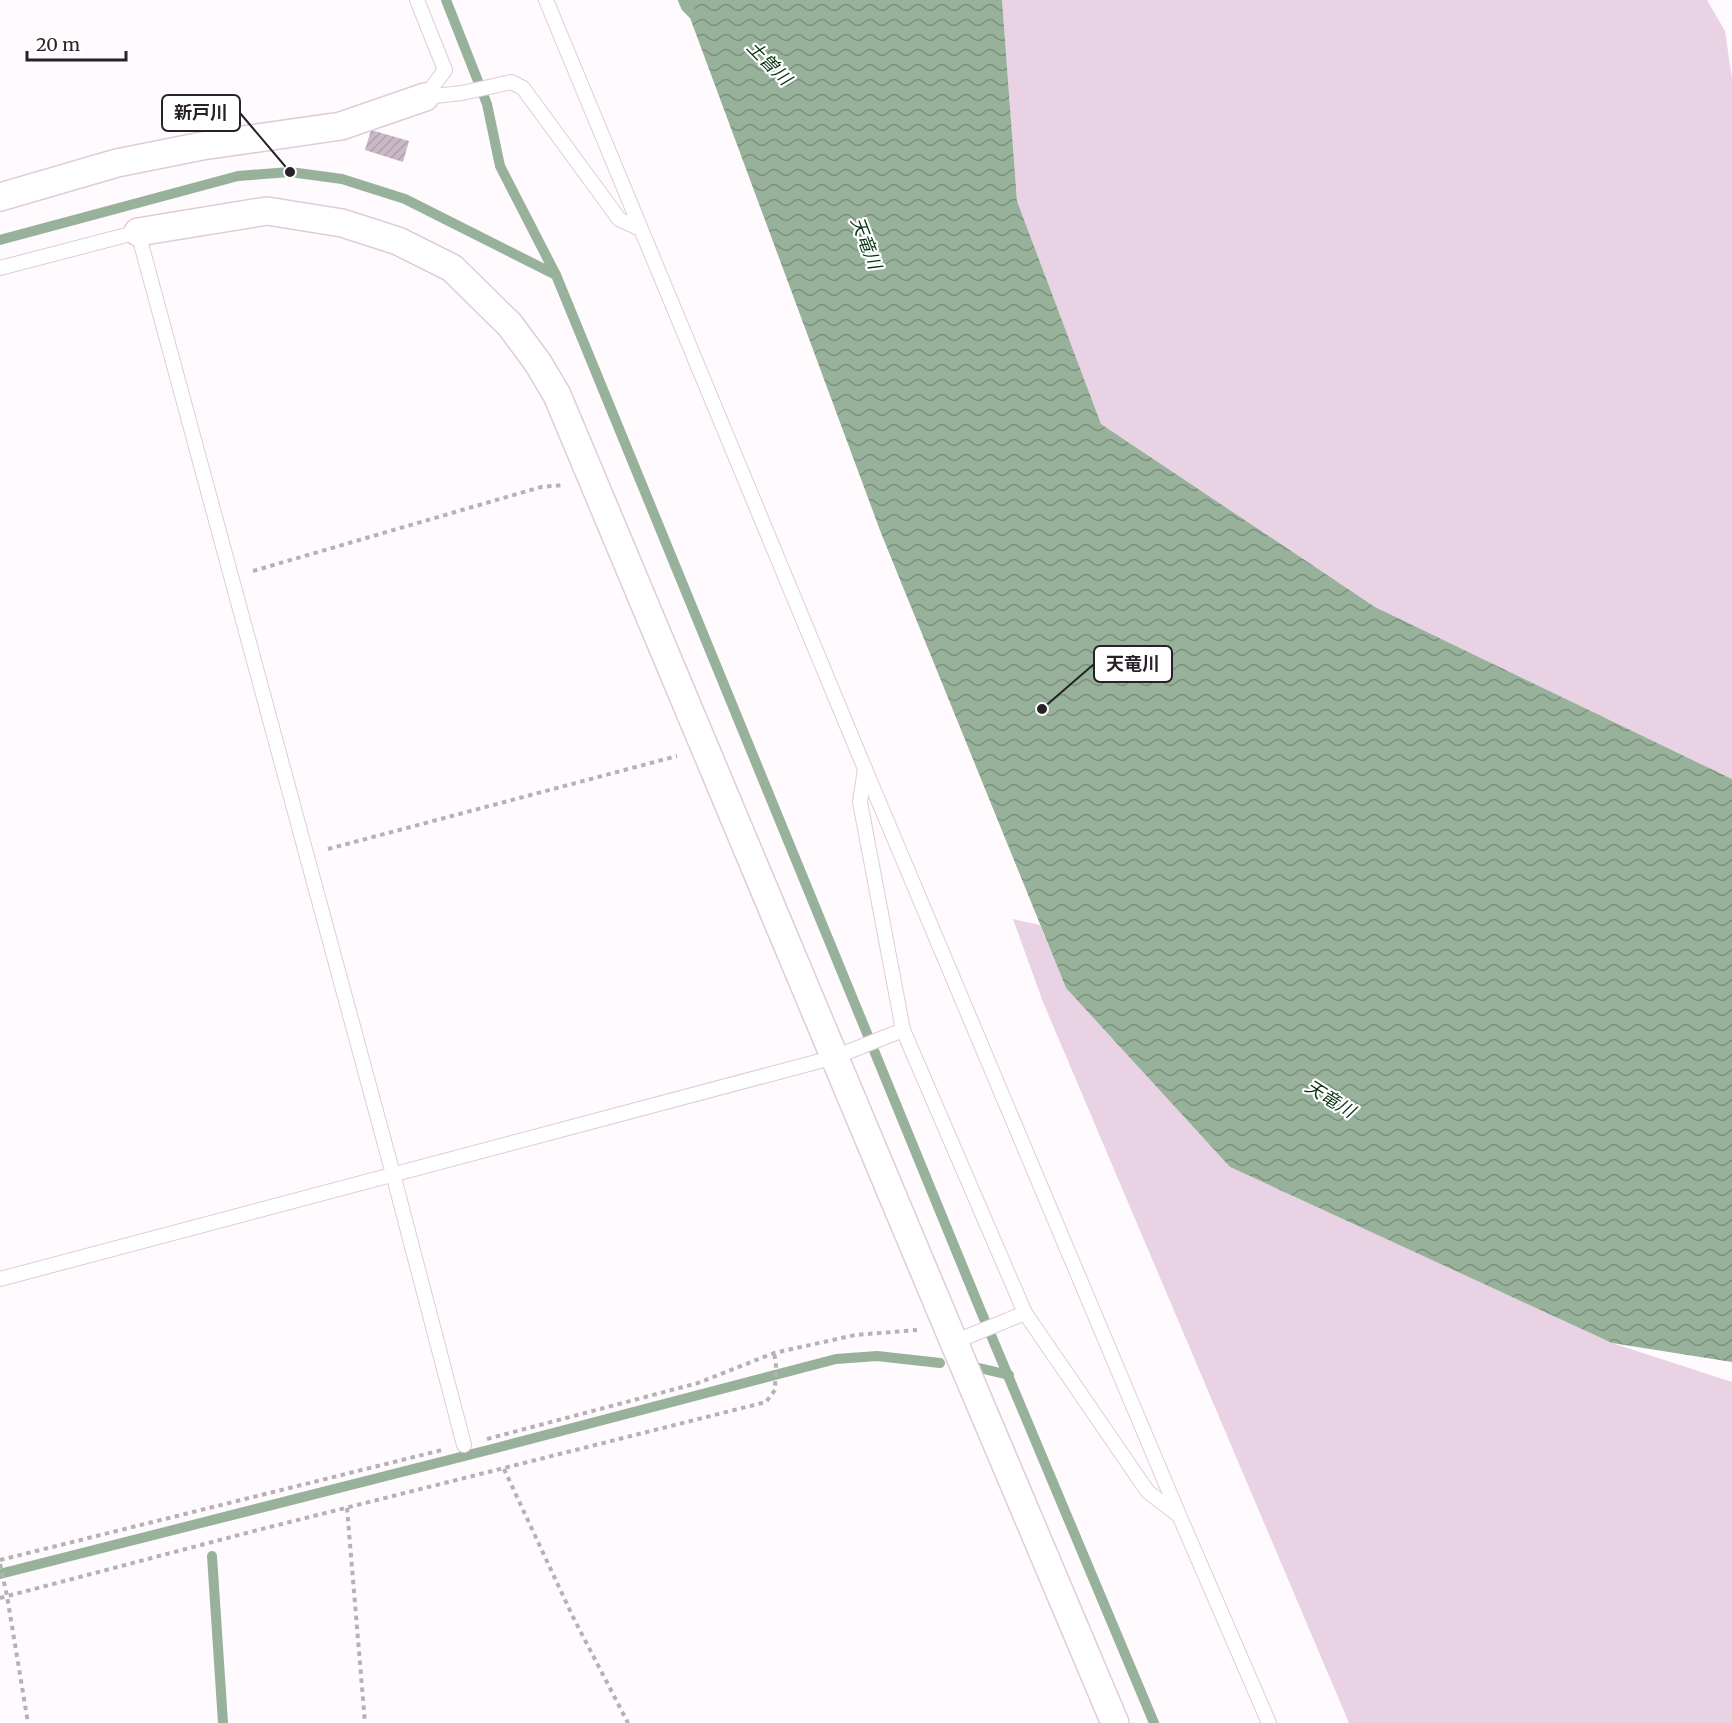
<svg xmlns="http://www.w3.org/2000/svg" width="1732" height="1723" font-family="Merriweather,'Noto Sans JP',serif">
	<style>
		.grass { fill: #e9d2e3 }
		.water { fill: url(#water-waves) }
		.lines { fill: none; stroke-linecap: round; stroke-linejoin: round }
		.stream { stroke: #97b19a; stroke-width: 10 }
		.building { fill: url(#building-hatch) }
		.lane-casing { stroke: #dfccda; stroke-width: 16 }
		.street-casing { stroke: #dfccda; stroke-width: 30 }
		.path { stroke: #b6b1b5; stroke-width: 4; stroke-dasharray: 4.5 4.5; stroke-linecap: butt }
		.lane { stroke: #fff; stroke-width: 14 }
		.street { stroke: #fff; stroke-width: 27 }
		.labels { text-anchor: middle; stroke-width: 4.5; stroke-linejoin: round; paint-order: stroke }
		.water-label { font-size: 18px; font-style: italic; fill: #0a3515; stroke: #fff }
		.leader { fill: none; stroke: #282127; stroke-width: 2 }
		.callout-dot { fill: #282127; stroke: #fff; stroke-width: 2 }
		.callout { fill: #fff; stroke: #282127; stroke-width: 2 }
		.callout-label { font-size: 18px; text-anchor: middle; font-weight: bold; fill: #282127 }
	</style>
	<defs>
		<pattern id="water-waves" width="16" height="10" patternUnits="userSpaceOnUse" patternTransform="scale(1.5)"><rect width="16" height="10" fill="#97b19a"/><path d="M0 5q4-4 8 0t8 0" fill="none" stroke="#7b907e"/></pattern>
		<pattern id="building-hatch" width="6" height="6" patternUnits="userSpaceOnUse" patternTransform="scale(1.5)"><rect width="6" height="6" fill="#cab8c6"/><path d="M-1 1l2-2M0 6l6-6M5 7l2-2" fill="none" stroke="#ae9eaa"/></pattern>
	</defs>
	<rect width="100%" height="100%" fill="#fefafd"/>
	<!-- grass -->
	<g class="grass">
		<path d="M1002,0H1707L1725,31L1732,79V779L1375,607L1101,424L1017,201Z"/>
		<path d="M1013,919L1040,925L1066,988L1230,1167L1612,1343L1732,1382V1723H1349L1043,1002Z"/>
	</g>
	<!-- water -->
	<path class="water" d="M687,0H1002L1017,201L1101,424L1375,607L1732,779V1362L1612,1343L1230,1167L1066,988L881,533L686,7Z"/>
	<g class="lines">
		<!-- stream -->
		<g class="stream">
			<path d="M446,0L487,104L500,166L556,275L980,1309L1154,1723"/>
			<path d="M683,0L686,7L695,16"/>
			<path d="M0,240L238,176L290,172L342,179L405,199L556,275"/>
			<path d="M975,1367L1009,1375"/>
			<path d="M212,1556L223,1723"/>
			<path d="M0,1574L500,1447L836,1359L877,1356L940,1363"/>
		</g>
	</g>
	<!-- building -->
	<path class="building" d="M371,130L409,141L403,162L365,150Z"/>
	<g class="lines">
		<defs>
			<g id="lane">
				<path d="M417,0L445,70L425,97"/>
				<path d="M546,0L865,769L1179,1515L1269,1723"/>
				<path d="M425,97L462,93L511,82L523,88L619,219L640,229"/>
				<path d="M137,229L393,1174L464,1445"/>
				<path d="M0,268L138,232"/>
				<path d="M903,1030L1025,1313L1148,1492L1177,1514"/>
				<path d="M0,1279L835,1057L903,1030L860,802L865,769"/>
				<path d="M954,1342L1025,1313"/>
			</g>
			<g id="street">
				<path d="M0,197L117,163L202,146L341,126L425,97"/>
				<path d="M138,232L267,211L342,223L398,241L452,268L510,325L538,363L557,395L948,1328L1115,1723"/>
			</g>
		</defs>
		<!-- lane casing -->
		<use href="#lane" class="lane-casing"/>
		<!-- street casing -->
		<use href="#street" class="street-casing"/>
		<!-- path -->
		<g class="path">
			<path d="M253,571L541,487L563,485"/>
			<path d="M328,849L677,756"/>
			<path d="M487,1439L698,1383L774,1353L855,1335L917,1330"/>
			<path d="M504,1469L573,1617L628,1723"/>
			<path d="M347,1508L365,1723"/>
			<path d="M0,1560L442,1450"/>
			<path d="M0,1564L7,1596L28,1723"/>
			<path d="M0,1598L254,1531L766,1402L775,1390L776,1363L774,1353"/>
		</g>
		<!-- lane -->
		<use href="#lane" class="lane"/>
		<!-- street -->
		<use href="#street" class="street"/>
	</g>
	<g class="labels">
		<!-- water labels -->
		<g class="water-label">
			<text transform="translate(769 63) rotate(45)" y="6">土曽川</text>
			<text transform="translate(866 243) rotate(69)" y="6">天竜川</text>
			<text transform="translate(1330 1099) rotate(32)" y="6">天竜川</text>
		</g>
	</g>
	<!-- callouts -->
	<path class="leader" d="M290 172L240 113M1042 709L1094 664"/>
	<g class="callout-dot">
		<circle cx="290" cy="172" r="6"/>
		<circle cx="1042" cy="709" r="6"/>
	</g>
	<g class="callout">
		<rect x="162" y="95" width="78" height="36" rx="6"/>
		<rect x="1094" y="646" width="78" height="36" rx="6"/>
	</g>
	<g class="callout-label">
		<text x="201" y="119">新戸川</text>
		<text x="1133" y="670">天竜川</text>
	</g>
	<!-- scale -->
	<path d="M27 51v9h99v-9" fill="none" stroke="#282127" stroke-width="3"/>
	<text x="36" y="51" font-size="18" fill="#282127" stroke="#ffffff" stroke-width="4.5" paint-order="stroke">20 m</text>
</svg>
